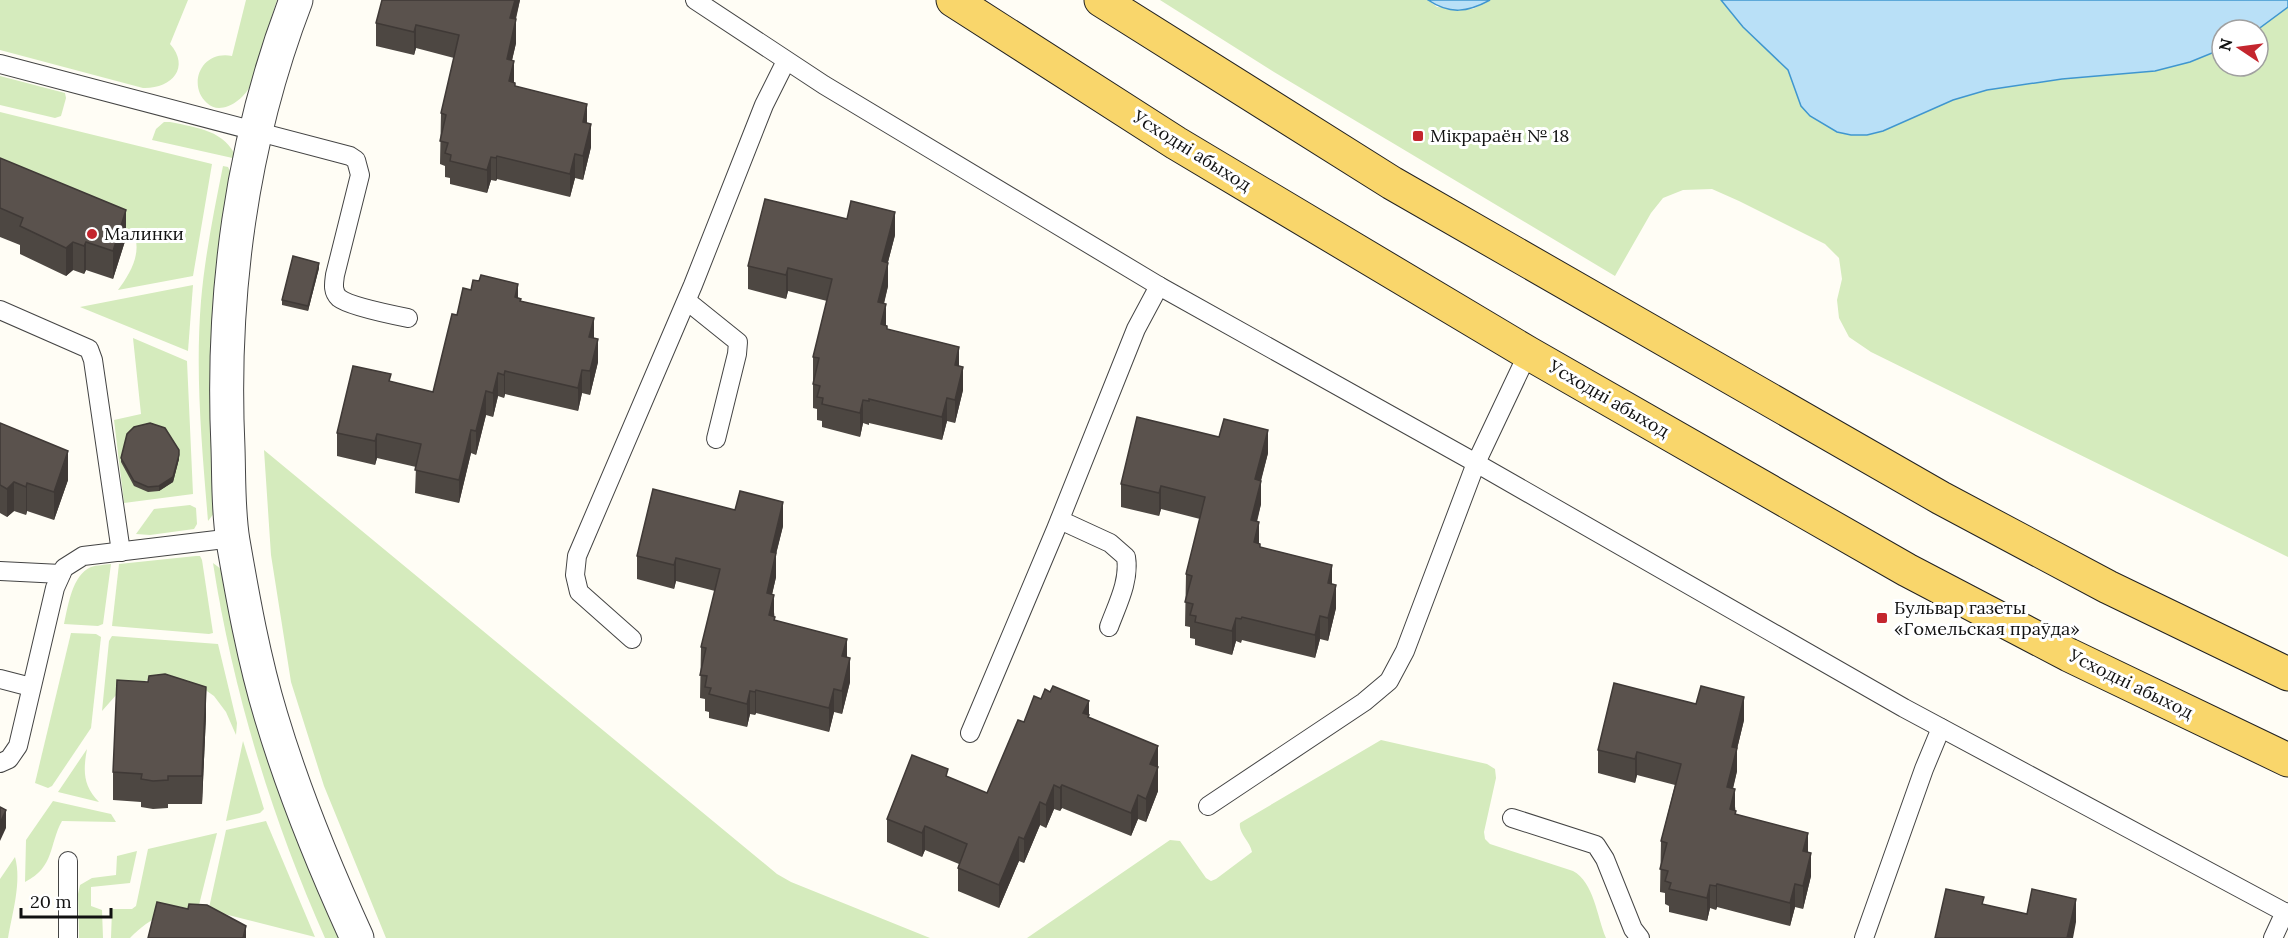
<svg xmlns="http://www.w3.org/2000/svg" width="2288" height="938" font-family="Lora,serif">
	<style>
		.green { fill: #d5ebbd }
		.water { fill: #b9e0f7; stroke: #3f96cf; stroke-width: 1.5 }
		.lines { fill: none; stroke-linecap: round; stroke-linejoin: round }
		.service-casing { stroke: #444; stroke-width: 20 }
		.minor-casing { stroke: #444; stroke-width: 35 }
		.primary-casing { stroke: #222; stroke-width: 35 }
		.service { stroke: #fff; stroke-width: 18 }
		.minor { stroke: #fff; stroke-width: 33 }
		.primary { stroke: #f9d66b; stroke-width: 33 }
		.wall { fill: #4d4742 }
		.shaded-wall { fill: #3f3936 }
		.building { fill: #5a524d; stroke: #3f3936; stroke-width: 1.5 }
		.poi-dot { fill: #c4262e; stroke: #fff; stroke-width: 2 }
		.labels { text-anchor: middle; stroke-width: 6; stroke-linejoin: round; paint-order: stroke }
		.poi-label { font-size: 18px; fill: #111; stroke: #fff; text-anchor: start }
		.street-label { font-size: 18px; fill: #111; stroke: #fff }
	</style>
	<rect width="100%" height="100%" fill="#fffdf5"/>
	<!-- green -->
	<g class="green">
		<path d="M0,0H188L170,44C191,68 171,89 143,88L0,50Z"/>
		<path d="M246,0H277C270,21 264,41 258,62C255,70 254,81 249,88C242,101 220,116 207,103C187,85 201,50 232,56Z"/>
		<path d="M1160,0H1428L1437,7L1473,9L1490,0H1721L1743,27L1788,70L1801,106L1810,116L1851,135H1867L1883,131L1953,100L1987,90L2062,79L2155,71L2190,62L2222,49V66H2258L2257,30L2288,7V557L1871,352L1849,337L1839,318L1837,300L1842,279L1839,258L1825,244L1739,201L1712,189L1683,190L1663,198L1651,213L1615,276L1274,72Z"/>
		<path d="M0,76L65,93L66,98L61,116L55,118L0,105Z"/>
		<path d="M0,112L212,164L193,276L118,290C130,274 143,252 133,232L0,177Z"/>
		<path d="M164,122H170C198,128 225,130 237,159L152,140L156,129Z"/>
		<path d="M223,166L228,167L233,177L217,263L211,332L215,512L208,521C202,448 195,374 201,301C205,255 214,211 223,166Z"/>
		<path d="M193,285L188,351L80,307Z"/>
		<path d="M133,338L187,361L193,494L124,503L114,420L141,414Z"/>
		<path d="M264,450L777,874L791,882L930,938H386L324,786L291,682L271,555Z"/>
		<path d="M190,505L196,508L197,524L194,529L150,535L136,534L154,509Z"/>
		<path d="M196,556H200L202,560L213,633L209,634L112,626L119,564Z"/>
		<path d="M213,563L221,569L225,576L340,938H325C272,819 233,692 213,563Z"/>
		<path d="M111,564L103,624L98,626L64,624C68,606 72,575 91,567C97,565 104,565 111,564Z"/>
		<path d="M71,633L96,634L101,637L91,728L52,786L48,788L35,783Z"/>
		<path d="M112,636L218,644L237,723L236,735L226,712L214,696L204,689L158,678L135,683L117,694L102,711L109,641Z"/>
		<path d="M1381,740L1487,764L1495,769L1496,778L1484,832L1485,839L1490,844L1573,871C1594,882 1597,917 1606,938H1027L1170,840L1180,841L1206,878L1211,881L1216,879L1252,852C1250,841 1238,833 1240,823Z"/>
		<path d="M243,741L264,809L260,813L226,821Z"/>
		<path d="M87,749C83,771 83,786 99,802L58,792Z"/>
		<path d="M53,801L111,814L116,822L62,821C49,844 55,867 25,882L26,840Z"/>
		<path d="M266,821L315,937L212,911L209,908L226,830Z"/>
		<path d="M217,833L198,909C168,910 152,916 130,938H111L112,909H132L136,906L148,849Z"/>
		<path d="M137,851L130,883L91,887V906L102,910L103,938H79L78,894L80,885L92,878L116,875L117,856Z"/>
		<path d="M15,857C22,882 12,914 8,938H0V879Z"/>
	</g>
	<!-- water -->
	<g class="water">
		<path d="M1428,0H1490C1468,12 1450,15 1428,0Z"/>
		<path d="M1721,0H2288V7L2257,30H2222V49L2190,62L2155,71L2062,79L1987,90L1953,100L1883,131L1867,135H1851L1837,132L1810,116L1801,106L1788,70L1743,27Z"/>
	</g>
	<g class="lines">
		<defs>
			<g id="service">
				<path d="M695,0L824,85L1159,286L1476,463L1904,708L2288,914"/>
				<path d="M0,64L350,156L356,160L360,175L335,275C334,283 332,291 339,298C349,306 393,315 408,318"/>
				<path d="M687,301L738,342L737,354L716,439"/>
				<path d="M0,310L89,349L93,360L121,552"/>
				<path d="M1060,520L1110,543L1126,557C1130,581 1117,605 1109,627"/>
				<path d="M0,571L61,574"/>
				<path d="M632,639L579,592L575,575L577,556L693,285L764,105L786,61"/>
				<path d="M0,679L31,687"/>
				<path d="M970,733L1056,529L1136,329L1159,286"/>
				<path d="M0,763L9,759L18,746L55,588L64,568L83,556L233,538"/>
				<path d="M1208,806L1364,702L1389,681L1405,651L1476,463L1528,353"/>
				<path d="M1512,818L1596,845L1605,859L1633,929L1640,938"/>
				<path d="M68,938V861"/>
				<path d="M1864,938L1924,769L1941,728"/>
				<path d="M2273,938L2285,912"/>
			</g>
			<path id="minor" d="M296,0C241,143 221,297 228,448C229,479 228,511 233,541C243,599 254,660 271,716C294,793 324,866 357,938"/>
			<g id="primary">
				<path d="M953,0L1176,143L1528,353L1907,570L2069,655L2288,760"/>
				<path d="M1101,0L1392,183L1941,498L2108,587L2288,674"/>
			</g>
		</defs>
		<!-- service casing -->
		<use href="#service" class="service-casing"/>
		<!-- minor casing -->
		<use href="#minor" class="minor-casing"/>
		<!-- primary casing -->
		<use href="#primary" class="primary-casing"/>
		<!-- service -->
		<use href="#service" class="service"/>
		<!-- minor -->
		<use href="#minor" class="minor"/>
		<!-- primary -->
		<use href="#primary" class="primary"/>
	</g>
	<!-- wall -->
	<g class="wall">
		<path d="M520,0L516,19V43L512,60L514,82L515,86L587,123L591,147L583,180L575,178L570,197L497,179L496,181L491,180L487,193L450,184V178L445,177V166L440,164L441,113L454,58L416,48L414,55L376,46V23Z"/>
		<path d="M0,158L126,238L113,279L86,270L84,274L73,270L66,276L20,254V245L0,237Z"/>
		<path d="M895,235L888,262V286L884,304L886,325L887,330L959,366L963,390L955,423L947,421L942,440L869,423V425L863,423L860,437L822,427V421L817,420V409L813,408V357L827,301L788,291L786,299L748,289V266Z"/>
		<path d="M319,268L308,311L282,305V300Z"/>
		<path d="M518,298L521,301L594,338L598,362L590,395L582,393L578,411L505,394L504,398L498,396L493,417L486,415L476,455L471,453L459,503L415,493L416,467L377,458L375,465L337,456V433L391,382L433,392L457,315Z"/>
		<path d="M0,423L68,480L54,520L27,511L26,515L14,511L7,517L0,513Z"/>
		<path d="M1268,453L1261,481V504L1257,522L1259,543L1260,547L1332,584L1336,608L1328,641L1320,639L1315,658L1242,640L1241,643L1236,641L1232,655L1195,645V639L1190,638V627L1185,626L1186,574L1200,519L1161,509L1159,516L1121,507V484Z"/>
		<path d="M121,458L179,459L173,482L159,491L148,492L134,486L121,462Z"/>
		<path d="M783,526L776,554V577L772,594L775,621L847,657L850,682L842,714L834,712L829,732L756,713L755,715L750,714L747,727L709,718V712L705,711V699L700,698L701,647L715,591L676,581L674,589L637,579V556Z"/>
		<path d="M1050,692L1089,701V718L1158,746V791L1146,822L1138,819L1131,836L1062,808L1060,811L1054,809L1046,828L1040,825L1024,863L1019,861L999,908L958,891V868L959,864L925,850L922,857L887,842V819L948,777L987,793L1024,722Z"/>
		<path d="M206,715L202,804H168V808L153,809L141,807V802L113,800V772Z"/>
		<path d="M1744,720L1737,749V771L1733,789L1736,815L1808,852L1811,876L1803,909L1795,907L1790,926L1717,907L1716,910L1710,908L1707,921L1669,912V906L1665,904V893L1660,892L1661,841L1675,785L1637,775L1635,783L1598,773V750Z"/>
	</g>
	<!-- shaded-wall -->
	<g class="shaded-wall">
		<path d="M515,0H520L510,41V18Z"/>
		<path d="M516,19V43L507,82V59Z"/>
		<path d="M416,25V48L414,55V32Z"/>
		<path d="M514,61V84L509,81Z"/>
		<path d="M587,104V127L583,122Z"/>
		<path d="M591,124V147L583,180V156Z"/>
		<path d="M575,154V178L570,197V174Z"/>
		<path d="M497,156V179L496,181V158Z"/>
		<path d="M491,157V180L487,193V170Z"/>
		<path d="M126,210V238L113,279V251Z"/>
		<path d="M895,212V235L882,285V261Z"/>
		<path d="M73,242V270L66,276V248Z"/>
		<path d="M86,242V270L84,274V246Z"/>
		<path d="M319,263V268L308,311V306Z"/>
		<path d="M888,263V286L878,326V302Z"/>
		<path d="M788,268V291L786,299V275Z"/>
		<path d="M518,284V307L515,297Z"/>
		<path d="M886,304V328L881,324Z"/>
		<path d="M594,318V341L589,337Z"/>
		<path d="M598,339V362L590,395V371Z"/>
		<path d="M959,347V371L955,365Z"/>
		<path d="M963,367V390L955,423V400Z"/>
		<path d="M582,370V393L578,411V388Z"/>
		<path d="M505,371V394L504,398V375Z"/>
		<path d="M498,373V396L493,417V393Z"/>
		<path d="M486,391V415L476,455V431Z"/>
		<path d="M947,398V421L942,440V417Z"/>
		<path d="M863,400V423L860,437V413Z"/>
		<path d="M471,430V453L459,503V480Z"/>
		<path d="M1268,430V453L1255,502V479Z"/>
		<path d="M377,434V458L375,465V441Z"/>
		<path d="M68,451V480L54,520V492Z"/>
		<path d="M179,455V459L173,482L159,491V486Z"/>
		<path d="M1261,481V504L1251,543V520Z"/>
		<path d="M14,482V511L7,517V489Z"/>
		<path d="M27,483V511L26,515V487Z"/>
		<path d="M1161,486V509L1159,516V493Z"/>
		<path d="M783,502V526L776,554V577L767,617V593L771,552Z"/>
		<path d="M1259,522V545L1254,542Z"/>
		<path d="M676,558V581L674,589V565Z"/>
		<path d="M1332,565V588L1328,583Z"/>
		<path d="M1336,585V608L1328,641V618Z"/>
		<path d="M774,595V618L769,615Z"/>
		<path d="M1320,616V639L1315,658V635Z"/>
		<path d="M1236,618V641L1232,655V631Z"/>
		<path d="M847,639V662L842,656Z"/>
		<path d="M850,658V682L842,714V691Z"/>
		<path d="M206,687V715L202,804V776Z"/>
		<path d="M834,689V712L829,732V708Z"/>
		<path d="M756,690V713L755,715V692Z"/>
		<path d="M750,691V714L747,727V704Z"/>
		<path d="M1744,697V720L1737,749V771L1727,811V787L1732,747Z"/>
		<path d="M1089,701V739L1083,713Z"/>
		<path d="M1158,746V791L1146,822V799L1150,764Z"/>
		<path d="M1637,752V775L1635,783V759Z"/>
		<path d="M1054,785V809L1046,828V805Z"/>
		<path d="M1062,785V808L1060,811V788Z"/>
		<path d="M1735,789V813L1730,809Z"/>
		<path d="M1138,795V819L1131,836V813Z"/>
		<path d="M1040,802V825L1024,863V839Z"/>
		<path d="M6,810V828L0,841V823Z"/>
		<path d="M925,826V850L922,857V833Z"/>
		<path d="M1808,833V857L1803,851Z"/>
		<path d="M1019,837V861L999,908V885Z"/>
		<path d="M1811,853V876L1803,909V886Z"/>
		<path d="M1717,884V907L1716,910V886Z"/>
		<path d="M1795,884V907L1790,926V903Z"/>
		<path d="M1710,885V908L1707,921V898Z"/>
		<path d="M2076,899V922L2073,938H2067Z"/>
		<path d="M246,926V938H243Z"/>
	</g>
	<!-- building -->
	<g class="building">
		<path d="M382,0H515L510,18L516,19L507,59L514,61L509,81L515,83V86L587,104L583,122L591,124L583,156L575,154L570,174L497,156L496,158L491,157L487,170L450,161L451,155L445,153L448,143L440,141L446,115L441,113L459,35L416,25L414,32L376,23Z"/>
		<path d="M0,158L126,210L113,251L86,242L84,246L73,242L66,248L20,226L23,218L0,208Z"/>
		<path d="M765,199L847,219L851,201L895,212L882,261L888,263L878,302L886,304L881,324L887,326V329L959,347L955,365L963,367L955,400L947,398L942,417L869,399V401L863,400L860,413L822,404L823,398L817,397L820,386L813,384L819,358L813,357L832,279L788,268L786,275L748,266Z"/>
		<path d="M293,256L319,263L308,306L282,300Z"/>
		<path d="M481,275L518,284L515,297L521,299L520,301L594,318L589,337L598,339L590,371L582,370L578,388L505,371L504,375L498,373L493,393L486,391L476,431L471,430L459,480L415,470L421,444L377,434L375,441L337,433L353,366L391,374L389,381L433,392L452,314L457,315L463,288L471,290L473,280L479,281Z"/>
		<path d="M1137,417L1219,437L1224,419L1268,430L1255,479L1261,481L1251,520L1259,522L1254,542L1260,544V547L1332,565L1328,583L1336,585L1328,618L1320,616L1315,635L1242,617L1241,619L1236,618L1232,631L1195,622L1196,616L1190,615L1193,604L1185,602L1192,576L1186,574L1205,497L1161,486L1159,493L1121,484Z"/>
		<path d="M0,423L68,451L54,492L27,483L26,487L14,482L7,489L0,485Z"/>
		<path d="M150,423L165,428L179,450V455L173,477L159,486L148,487L134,481L121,458L127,434L134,427Z"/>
		<path d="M653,489L735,510L740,491L783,502L771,552L776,553L767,593L774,595L769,615L775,617L774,620L847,639L842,656L850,658L842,691L834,689L829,708L756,690L755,692L750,691L747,704L709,694L711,688L705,687L707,676L700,675L706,648L701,647L720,569L676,558L674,565L637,556Z"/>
		<path d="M165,674L206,687L202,776H168V780L153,781L141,779L142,774L113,772L117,680L148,682L149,676Z"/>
		<path d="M1614,683L1696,704L1701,686L1744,697L1732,747L1737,748L1727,787L1735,789L1730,809L1736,811L1735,814L1808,833L1803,851L1811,853L1803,886L1795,884L1790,903L1717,884L1716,886L1710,885L1707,898L1669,889L1671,883L1665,881L1668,871L1660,869L1667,843L1661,841L1681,764L1637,752L1635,759L1598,750Z"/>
		<path d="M1053,686L1089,701L1083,713L1089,715L1088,717L1158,746L1150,764L1158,767L1146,799L1138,795L1131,813L1062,785L1060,788L1054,785L1046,805L1040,802L1024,839L1019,837L999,885L958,868L967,844L925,826L922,833L887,819L912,755L948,769L946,776L987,793L1018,720L1024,722L1034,696L1041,699L1045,689L1050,692Z"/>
		<path d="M0,807L6,810L0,823Z"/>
		<path d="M1946,889L1984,897L1982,904L2027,914L2032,889L2076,899L2067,938H1935Z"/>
		<path d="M157,902L188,909L189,904L207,905L246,926L243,938H148Z"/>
	</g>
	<!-- markers -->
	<g class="poi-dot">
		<rect x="1412" y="130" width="12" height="12" rx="3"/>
		<circle cx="92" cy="234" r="6"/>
		<rect x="1876" y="612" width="12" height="12" rx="3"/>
	</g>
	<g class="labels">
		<!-- poi labels -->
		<g class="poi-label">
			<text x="1430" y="142">Мікрараён № 18</text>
			<text x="104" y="240">Малинки</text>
			<text x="1894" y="614">Бульвар газеты<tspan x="1894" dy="21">«Гомельская праўда»</tspan></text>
		</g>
		<!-- street labels -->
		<g class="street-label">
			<text transform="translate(1192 151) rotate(32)" y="6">Усходні абыход</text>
			<text transform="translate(1609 399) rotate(30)" y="6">Усходні абыход</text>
			<text transform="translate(2131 684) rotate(26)" y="6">Усходні абыход</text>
		</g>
	</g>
	<!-- north arrow -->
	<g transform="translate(2240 48) rotate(283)"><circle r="28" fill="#ffffff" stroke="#a0a0a0" stroke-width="1.5"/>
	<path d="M0-4.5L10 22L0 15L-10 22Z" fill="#c4262e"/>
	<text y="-9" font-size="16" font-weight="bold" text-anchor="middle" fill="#111111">N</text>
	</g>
	<!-- scale -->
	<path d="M21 908v9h90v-9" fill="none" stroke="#111111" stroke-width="3"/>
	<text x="30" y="908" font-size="18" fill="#111111" stroke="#ffffff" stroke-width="4.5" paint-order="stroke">20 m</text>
</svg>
